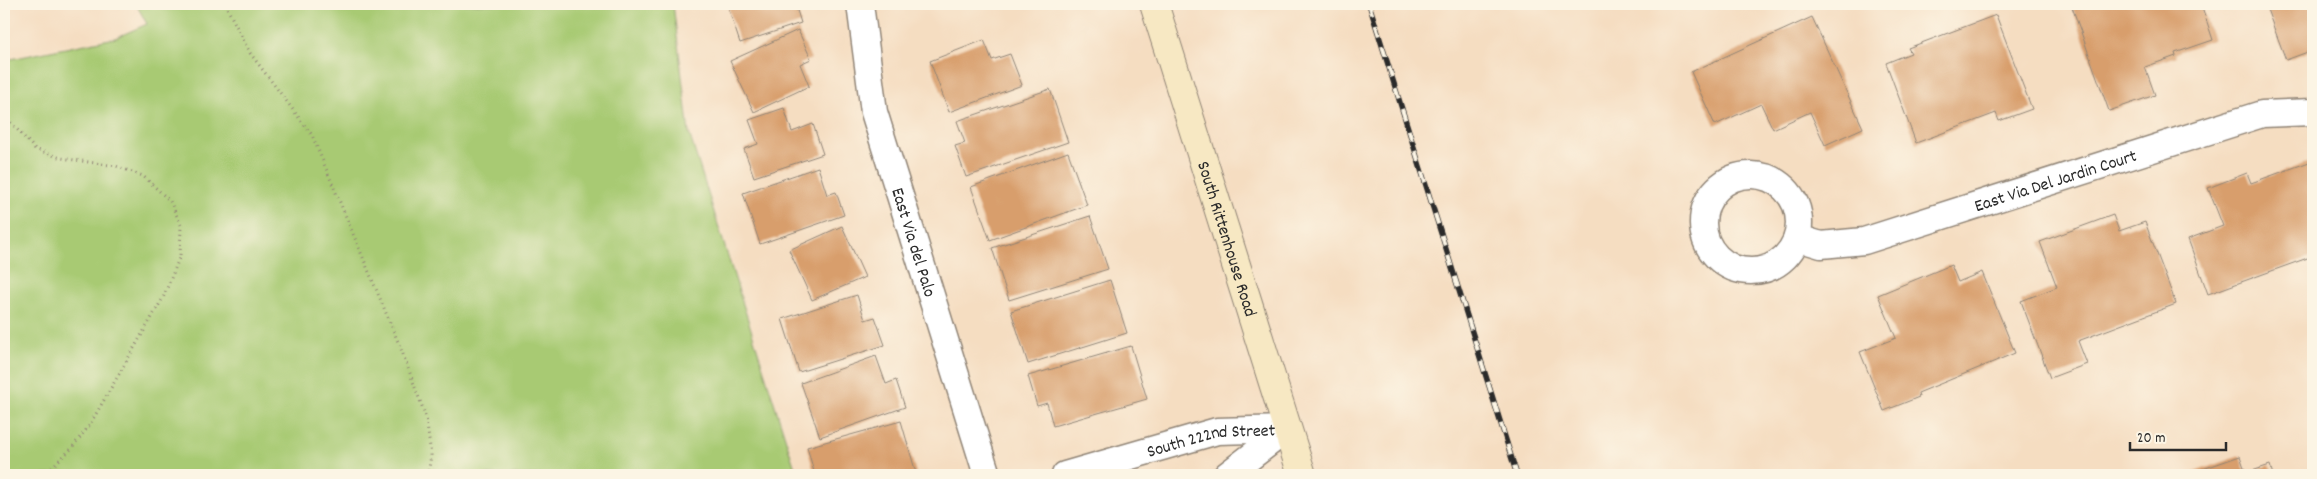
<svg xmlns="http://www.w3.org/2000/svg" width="2317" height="479" font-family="Dekko,sans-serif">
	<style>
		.green { fill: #a8ca73; stroke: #6a7a4f }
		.building { fill: #d89e6c }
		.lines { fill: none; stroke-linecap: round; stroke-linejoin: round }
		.minor-casing { stroke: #908476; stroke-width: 29 }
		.secondary-casing { stroke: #908476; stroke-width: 30 }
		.path { stroke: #908476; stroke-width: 3; stroke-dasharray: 1 4; stroke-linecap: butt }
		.minor { stroke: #fff; stroke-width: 26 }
		.secondary { stroke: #f7e8c3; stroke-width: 28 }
		.rail-casing { stroke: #2b2b2b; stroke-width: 5.5 }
		.rail { stroke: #fcf5e5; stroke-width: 4; stroke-dasharray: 11; stroke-linecap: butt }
		.labels { text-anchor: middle; stroke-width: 4.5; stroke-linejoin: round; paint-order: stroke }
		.street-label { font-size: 18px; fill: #2b2b2b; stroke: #fcf5e5 }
	</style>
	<rect width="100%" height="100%" fill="#fcf5e5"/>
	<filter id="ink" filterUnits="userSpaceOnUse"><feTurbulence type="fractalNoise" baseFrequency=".02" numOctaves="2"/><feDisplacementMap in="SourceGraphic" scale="10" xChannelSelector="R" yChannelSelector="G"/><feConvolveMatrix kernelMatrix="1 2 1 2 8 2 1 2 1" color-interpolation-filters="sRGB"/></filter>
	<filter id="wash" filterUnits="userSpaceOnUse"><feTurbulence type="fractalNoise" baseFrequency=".0096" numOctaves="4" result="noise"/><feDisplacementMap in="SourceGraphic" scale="20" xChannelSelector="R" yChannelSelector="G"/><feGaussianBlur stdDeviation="1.12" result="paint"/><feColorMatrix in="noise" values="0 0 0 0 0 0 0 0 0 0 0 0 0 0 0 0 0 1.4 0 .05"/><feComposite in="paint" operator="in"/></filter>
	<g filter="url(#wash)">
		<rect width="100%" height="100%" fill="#f5ddc1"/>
		<!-- green -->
		<path class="green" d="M136,4H673L689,133L797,475H4V56L11,59L115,38L147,24Z"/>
		<g id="blocks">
			<!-- building -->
			<g class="building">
				<path d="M727,4H795L801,23L740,43Z"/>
				<path d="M2071,4H2201L2213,40L2175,53L2176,56L2145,67L2155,95L2109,111Z"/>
				<path d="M2265,4H2313V50L2286,60Z"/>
				<path d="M1996,15L2032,109L1999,121L1996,113L1916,143L1886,63L1911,53L1908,48Z"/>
				<path d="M1812,17L1863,128L1825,145L1810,112L1773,129L1761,104L1715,125L1691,72Z"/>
				<path d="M798,30L811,59L800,64L809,86L754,112L730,61Z"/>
				<path d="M984,40L992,60L1010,54L1022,85L949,112L930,61Z"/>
				<path d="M1050,89L1068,142L966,177L955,146L965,143L957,121Z"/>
				<path d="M784,108L792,132L813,124L823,154L754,177L744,149L758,144L749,120Z"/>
				<path d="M1068,152L1087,205L990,240L971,187Z"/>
				<path d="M2312,161L2313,256L2208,294L2188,239L2223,226L2208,188L2247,173L2251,183Z"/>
				<path d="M818,167L827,195L836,192L844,215L760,244L743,193Z"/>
				<path d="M2113,215L2119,231L2145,222L2176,304L2078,341L2087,364L2050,378L2021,301L2057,287L2040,242Z"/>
				<path d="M1090,216L1108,269L1009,300L992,248Z"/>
				<path d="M842,226L865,277L812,300L789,250Z"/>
				<path d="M1951,265L1958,282L1982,272L2015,353L1918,393L1919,397L1884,411L1860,352L1896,338L1878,295Z"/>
				<path d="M1110,280L1127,333L1028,364L1011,311Z"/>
				<path d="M857,295L865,320L875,317L885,345L799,372L782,319Z"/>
				<path d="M1131,346L1147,399L1053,426L1047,403L1037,406L1028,376Z"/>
				<path d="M876,356L886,384L896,380L905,407L820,437L801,383Z"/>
				<path d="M901,421L916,473L910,475H815L807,447Z"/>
				<path d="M2240,456L2246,473L2270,465L2273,475H2186Z"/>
			</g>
		</g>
	</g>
	<g filter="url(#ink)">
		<use href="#blocks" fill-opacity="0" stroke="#908476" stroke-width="1"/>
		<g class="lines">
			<defs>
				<g id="minor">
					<path id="s1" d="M860,4L874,112L987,475"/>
					<circle cx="1751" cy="223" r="48"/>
					<path id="s2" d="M1798,238L1821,245L1864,241L2262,114L2313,112"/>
					<path id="s3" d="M1065,475L1217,431L1287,429"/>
					<path d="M1227,475L1287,429"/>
				</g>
				<g id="secondary">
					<path id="s4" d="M1154,4L1302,475"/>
				</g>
			</defs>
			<!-- minor casing -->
			<use href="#minor" class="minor-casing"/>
			<!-- secondary casing -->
			<use href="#secondary" class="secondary-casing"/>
			<!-- path -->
			<g class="path">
				<path d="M225,4L250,53L312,135L401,349L426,417L431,455L428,475"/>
				<path d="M4,115L35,149L61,158L116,166L143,176L170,201L181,225L180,256L163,298L89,426L70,450L43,475"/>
			</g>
			<!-- minor -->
			<use href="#minor" class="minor"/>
			<!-- secondary -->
			<use href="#secondary" class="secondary"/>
			<defs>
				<path id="rail" d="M1369,4L1517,475"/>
			</defs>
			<!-- rail casing -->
			<use href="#rail" class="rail-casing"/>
			<!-- rail -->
			<use href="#rail" class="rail"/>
		</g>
	</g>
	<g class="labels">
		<!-- street labels -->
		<g class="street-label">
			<text dy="6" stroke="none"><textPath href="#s2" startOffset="268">East Via Del Jardin Court</textPath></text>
			<text dy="6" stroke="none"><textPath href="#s4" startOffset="246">South Rittenhouse Road</textPath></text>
			<text dy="6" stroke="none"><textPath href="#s1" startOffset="245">East Via del Palo</textPath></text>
			<text dy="6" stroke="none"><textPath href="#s3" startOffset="151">South 222nd Street</textPath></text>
		</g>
	</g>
	<!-- margin -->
	<rect width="2317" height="479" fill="none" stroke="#fcf5e5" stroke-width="20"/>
	<!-- scale -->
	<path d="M2130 442v8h96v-8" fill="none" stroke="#2b2b2b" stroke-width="2.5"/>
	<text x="2137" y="442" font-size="15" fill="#2b2b2b" stroke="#fcf5e5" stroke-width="4" paint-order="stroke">20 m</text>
</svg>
